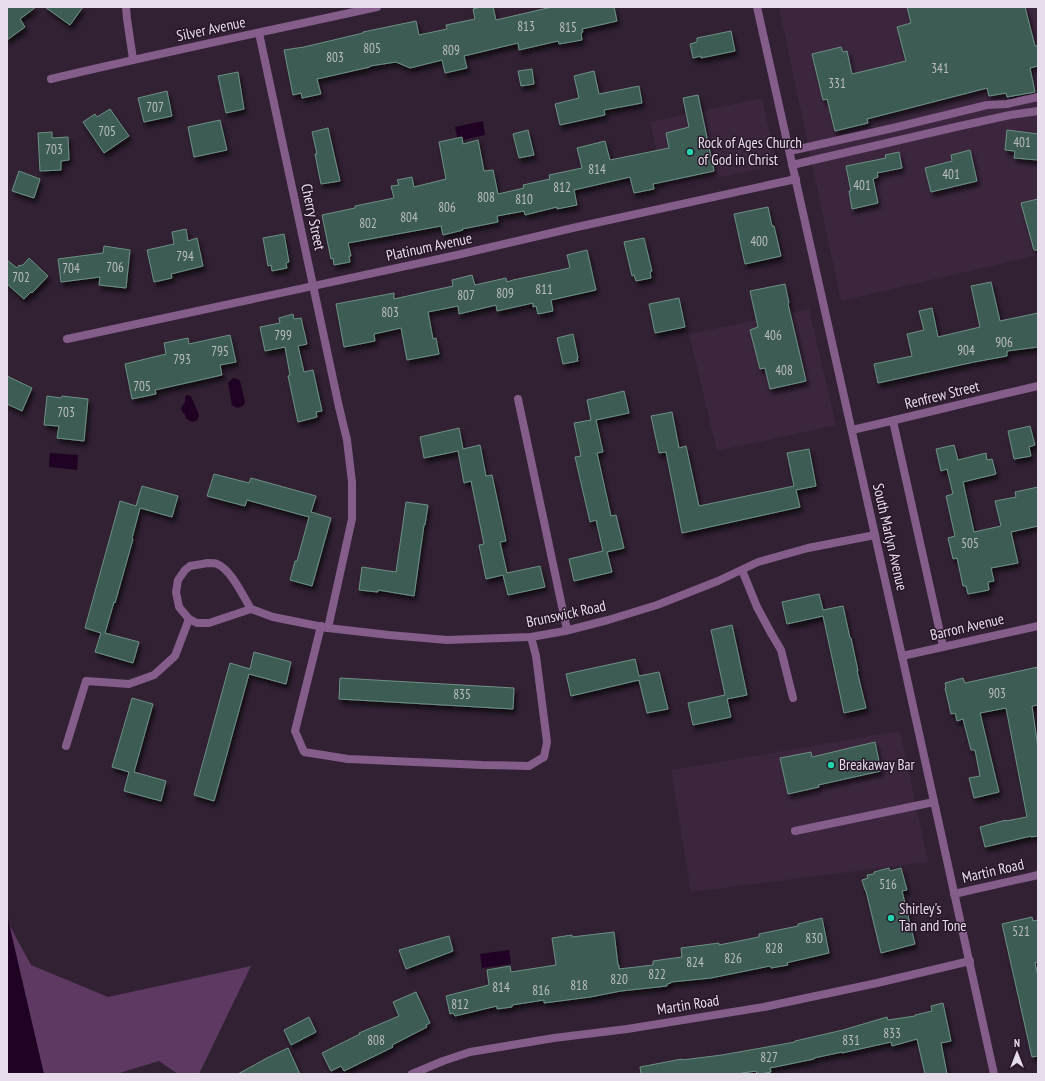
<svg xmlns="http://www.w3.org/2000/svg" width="1045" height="1081" font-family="'PT Sans Narrow',sans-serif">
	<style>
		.built { fill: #3b263e }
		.green { fill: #5e3a63 }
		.water { fill: #200224 }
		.building { fill: #3c5c52; stroke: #6e9085; filter: url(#shadow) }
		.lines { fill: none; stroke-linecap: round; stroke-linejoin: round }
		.service { stroke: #855d8b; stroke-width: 8 }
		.minor { stroke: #855d8b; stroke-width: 8 }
		.tertiary { stroke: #855d8b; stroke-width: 8 }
		.poi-dot { fill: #23d5af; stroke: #271729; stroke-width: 1.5 }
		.labels { text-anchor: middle; stroke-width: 3; stroke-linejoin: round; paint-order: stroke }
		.number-label { font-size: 13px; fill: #bcbcc3 }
		.street-label { font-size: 15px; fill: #e7dce9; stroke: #271729 }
		.poi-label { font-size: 15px; fill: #e7dce9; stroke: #271729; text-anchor: start }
	</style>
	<defs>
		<filter id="shadow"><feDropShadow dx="2.5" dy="4.5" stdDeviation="2" flood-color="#0009"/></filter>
	</defs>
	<rect width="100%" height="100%" fill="#312133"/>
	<!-- built -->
	<g class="built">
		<path d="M779,7H1038V255L841,301Z"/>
		<path d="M762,98L777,165L665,189L650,122Z"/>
		<path d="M809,309L836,425L717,451L689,334Z"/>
		<path d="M900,731L928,862L691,892L671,770Z"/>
	</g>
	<!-- green -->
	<path class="green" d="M7,921L31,965L108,997L251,966L199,1074H178L159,1061L116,1074H7Z"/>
	<!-- water -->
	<g class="water">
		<path d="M483,121L485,135L458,141L455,127Z"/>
		<path d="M233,378L238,379L240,381L245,402L243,406L237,408L232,405L228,383Z"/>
		<path d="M188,395L191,396L199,415L197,420L193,422C189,421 185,419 185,414L182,412L181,408L185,402V396Z"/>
		<path d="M50,453L78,455L77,470L49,467Z"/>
		<path d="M7,915L44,1074H7Z"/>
		<path d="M509,950L511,964L482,968L480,954Z"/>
	</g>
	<!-- building -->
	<g class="building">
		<path d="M7,7H36L20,19L25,27L7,40Z"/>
		<path d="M45,7H83L70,25Z"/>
		<path d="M481,7H493L496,20L552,7H614L617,21L582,29L583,32L581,33L582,40L559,44L558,41L519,50L518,43L464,56L467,68L445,73L442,60L410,68L396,62L370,66V67L317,79L321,94L302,98L301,93L293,95L284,50L304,47L363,33V32L416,21L419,35L447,29L446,25L475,19L473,9Z"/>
		<path d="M907,7H1025L1035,46H1038V66L1030,68L1035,92L1007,97L1006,93L989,96L987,88L867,119L868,123L835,131L827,99L823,100L812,54L841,47L843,52L847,51L852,74L906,61L897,27L911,23Z"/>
		<path d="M731,31L735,51L701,58V56L693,58L690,44L697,42V38Z"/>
		<path d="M532,69L534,84L521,86L518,71Z"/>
		<path d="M594,71L599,94L639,86L642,103L604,110L605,115L560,125L555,104L579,98L574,76Z"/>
		<path d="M238,72L244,109L226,113L218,76Z"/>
		<path d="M167,91L172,116L144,122L138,98Z"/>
		<path d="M698,95L714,171L653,184L654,189L634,193L630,177L574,190L577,205L557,209V207L525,215L524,211L497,216L498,222L462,229L463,230L443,235L441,226L348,243L351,256H349L350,262L334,265L333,258L331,259L322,215L355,208V206L394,198L391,186L399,185L397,180L412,177L414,187L446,179L439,142L462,137L463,144L478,140L484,171L493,170L498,194L524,188L523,185L550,179L549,175L582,168L577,148L605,141L610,160L669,148L666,133L689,127L683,98Z"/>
		<path d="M110,109L129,136L104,153L83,122L95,114L97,117Z"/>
		<path d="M220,120L227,150L194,157L188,127Z"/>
		<path d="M328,128L340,181L321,184L315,154H317L312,132Z"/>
		<path d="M528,130L534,155L519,158L513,134Z"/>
		<path d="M1007,130L1038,134V160L1014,158L1015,151L1005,150Z"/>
		<path d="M52,132V138L68,137L69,160L61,161V170L40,171L38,133Z"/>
		<path d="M970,150L977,181L931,192L925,168L952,161L951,155Z"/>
		<path d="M899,152L902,168L877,173L878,177L873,179L878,203L852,209L849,191H851L846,166L886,158L885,155Z"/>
		<path d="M19,171L40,179L34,198L12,191Z"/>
		<path d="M1038,199V250H1034L1021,203Z"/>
		<path d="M768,207L772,226H774L781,256L745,264L734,214Z"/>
		<path d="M186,229L188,241L197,238L203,266L171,274L172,278L154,282L147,250L174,244L172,232Z"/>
		<path d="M284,234L289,262L286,263L287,268L272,271L271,265L268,266L263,238Z"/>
		<path d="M644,238L652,271L650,272L651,278L636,281L634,275L632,276L624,242Z"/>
		<path d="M104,246L130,250L126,288L99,285L100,277L61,282L58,259L103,253Z"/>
		<path d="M587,250L596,290L551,300L553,311L538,314L536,306L533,307V303L497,311L496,305L459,314L458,306L428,312L433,339L436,338L439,354L407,360L401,328L374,334L375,341L344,347L336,304L394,293V299L453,286L452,280L472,275L475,285L506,278L507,282L513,280L570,268L567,255Z"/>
		<path d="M29,258L48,276L32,293L31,292L24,299L7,284V260L17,268L19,265L20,266L22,265H23Z"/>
		<path d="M991,282L1000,321L1038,313V347L1007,351V356L974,362L878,383L874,364L912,356L907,334L924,330L919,311L932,308L938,337L980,327L971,286Z"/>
		<path d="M785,284L789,303L788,304L806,381L770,389L765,368L760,369L750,330L758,327L750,291Z"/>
		<path d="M679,298L685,327L655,333L649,304Z"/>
		<path d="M293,314L294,319L301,318L307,344L298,346L304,372L313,370L322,411L316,412L317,417L298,422L288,376L290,375L285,347L265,351L260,327L280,323L279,318Z"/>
		<path d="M573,334L578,358H577L578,361L563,364L557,338Z"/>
		<path d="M230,335L236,362L220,365L222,375L155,390L156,394L132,399L125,364L166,354L164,343L188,338L189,344Z"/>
		<path d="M7,376L32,388L22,411L7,404Z"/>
		<path d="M624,391L629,413L596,420L603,452L597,453L611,516L616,515L624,548L607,552L612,572L574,581L569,559L603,551L596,520L590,522L575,457L581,456L574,423L591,420L587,400Z"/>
		<path d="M47,396L61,398L62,396L88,399L84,441L57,438L59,426L44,425Z"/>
		<path d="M672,412L679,448L686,446L699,506L794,486L787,453L809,449L816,486L796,490L800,507L682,533L666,452L659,453L651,416Z"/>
		<path d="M1030,426L1035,445L1029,447L1031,456L1014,459L1008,431Z"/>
		<path d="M459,428L463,449L480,445L486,476L492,475L506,541L500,542L507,573L540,566L545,587L508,595L503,575L486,579L479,545L484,544L471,481L464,483L458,451L424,458L420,437Z"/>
		<path d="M954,445L958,460L986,453L987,460L992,459L996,474L963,482L974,532L1001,526L995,501L1016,497L1015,492L1038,487V526L1011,532L1018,563L991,568L994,581L988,582L989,590L968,594L966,586H963L957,558L953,559L948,538L955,536L946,496L953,494L947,469L941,471L936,449Z"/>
		<path d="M214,474L249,483L251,478L316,496L311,512L331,518L312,586L290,580L295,561H297L309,517L247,500L245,506L207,496Z"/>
		<path d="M142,486L178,496L172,517L140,508L132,538L133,539L115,603L114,602L105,633L139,642L133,663L95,652L101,633L85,628L120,501L136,506Z"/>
		<path d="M406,502L428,505L425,525H424L414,596L378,590V592L359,590L362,567L396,572Z"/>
		<path d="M819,594L823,610L843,606L850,638H851L858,671H857L866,708L844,713L823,616L787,624L782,602Z"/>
		<path d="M732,625L747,695L727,699L731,717L693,725L688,703L725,695L711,630Z"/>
		<path d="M254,652L291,662L286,684L249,674L214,801L194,795L230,663L250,669Z"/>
		<path d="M635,659L639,676L659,672L668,709L647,713L639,680L571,696L566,674Z"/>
		<path d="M1038,667V705L1032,706L1038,748V836L1031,837V836L985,847L980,827L1006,820V821L1027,817L1006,708L980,713L999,792L974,798L969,778L980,776L975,750H971L963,719L957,721L955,713L951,714L945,688H946L945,683L963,678L965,683Z"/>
		<path d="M340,678L514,688L513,709L339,699Z"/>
		<path d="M132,698L153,704L134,772L166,781L161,801L124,791L129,772L112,767Z"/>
		<path d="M875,742L881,771L818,785L819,787L788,794L780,758L811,752L812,757Z"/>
		<path d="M889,868L890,871L901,868L907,890L902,891L915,944L881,953L866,891L865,890L862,880L868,878L867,875L874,874V872Z"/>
		<path d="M1032,917L1033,921L1038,920V962L1035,963L1038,976V1056L1032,1057L1002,924Z"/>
		<path d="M822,918L829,953L790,962L787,963L788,965L771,968L770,966L711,978L671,982V983L667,984V986L621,991L590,997L544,1003V1000L512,1005V1007L497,1009V1006L455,1016L453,1013L450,1014L446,996L489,985L487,970L510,966L511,972L556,965L552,938L572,935V937L614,932L618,965H619V969L653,965V961L682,957L681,948L719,943V945L759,937V934L798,926V924Z"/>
		<path d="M449,936L453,951L406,969L399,950Z"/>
		<path d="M416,992L430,1023L426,1025L427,1027L392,1045L393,1047L344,1071L341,1066L331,1071L322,1053L360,1034L359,1033L399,1016L393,1002Z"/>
		<path d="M943,1003L951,1041L941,1043L947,1074H925L917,1039L892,1046L891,1042L842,1053V1052L814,1058V1059L770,1068L771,1072L760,1074H757L756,1071L736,1074H641L640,1067L682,1059V1060L722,1055L795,1042V1041L843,1030L887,1017L888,1020L915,1016V1015L932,1011L931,1006Z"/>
		<path d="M309,1017L316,1032L291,1045L284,1030Z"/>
		<path d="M288,1048L300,1074H238L267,1058Z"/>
	</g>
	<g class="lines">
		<!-- service -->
		<g class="service">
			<path d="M790,151L893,128L987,105L1007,104L1038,97"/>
			<path d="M792,165L960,126L1010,115L1038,111"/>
			<path d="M518,399L567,630"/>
			<path d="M742,570L757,607L771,633L781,650L793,698"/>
			<path d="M321,626L295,731L304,752L348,759L482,765L529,766L544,757L547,742L536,656L531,637"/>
			<path d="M328,628L352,519V482L347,440L339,407"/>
			<path d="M66,746L86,681L129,684L154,675L175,656L189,619"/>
			<path d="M795,831L934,802"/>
		</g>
		<!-- minor -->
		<g class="minor">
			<path d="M126,7L127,19L133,59"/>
			<path d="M259,33L339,407"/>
			<path d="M51,79C159,53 268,31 377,7"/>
			<path d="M67,339L457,255L577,227L796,179"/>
			<path d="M893,421L943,646"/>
			<path d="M852,430C914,416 976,400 1038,386"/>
			<path d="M208,563C211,563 215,563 217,564C231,569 244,598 251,609L209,623H197L189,619L179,607L176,592L178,580L185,570L190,566Z"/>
			<path d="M251,609L273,617L328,628L389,635L447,640L531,637L565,631L608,620L657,605L718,581L758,562L808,548L875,535"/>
			<path d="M902,656L1038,626"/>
			<path d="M954,894L1038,875"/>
			<path d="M412,1074L443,1061L470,1052L554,1038L627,1029L764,1007L877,983L970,961"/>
		</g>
		<!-- tertiary -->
		<path class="tertiary" d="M757,7L902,656L994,1074"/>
	</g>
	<!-- markers -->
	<g class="poi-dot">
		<circle cx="690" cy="152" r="4"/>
		<circle cx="831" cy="765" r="4"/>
		<circle cx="891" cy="918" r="4"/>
	</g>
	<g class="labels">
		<!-- number labels -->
		<g class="number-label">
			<text x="526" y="31">813</text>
			<text x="568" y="32">815</text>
			<text x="372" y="53">805</text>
			<text x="451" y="55">809</text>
			<text x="335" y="62">803</text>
			<text x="940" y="73">341</text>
			<text x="837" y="88">331</text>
			<text x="155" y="112">707</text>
			<text x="107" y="136">705</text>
			<text x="1022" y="147">401</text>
			<text x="54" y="154">703</text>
			<text x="597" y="174">814</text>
			<text x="951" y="179">401</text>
			<text x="862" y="190">401</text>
			<text x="562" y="192">812</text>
			<text x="486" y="202">808</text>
			<text x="524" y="204">810</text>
			<text x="447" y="212">806</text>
			<text x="409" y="222">804</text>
			<text x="368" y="228">802</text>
			<text x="759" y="246">400</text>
			<text x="185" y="261">794</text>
			<text x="115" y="272">706</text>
			<text x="71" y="273">704</text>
			<text x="21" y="282">702</text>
			<text x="544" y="294">811</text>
			<text x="505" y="298">809</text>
			<text x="466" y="300">807</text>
			<text x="390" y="317">803</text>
			<text x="283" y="340">799</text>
			<text x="773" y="340">406</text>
			<text x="1004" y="347">906</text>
			<text x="966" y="355">904</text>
			<text x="220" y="356">795</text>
			<text x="182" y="364">793</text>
			<text x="784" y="375">408</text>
			<text x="142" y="391">705</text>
			<text x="66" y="417">703</text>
			<text x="970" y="548">505</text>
			<text x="997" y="698">903</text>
			<text x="462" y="699">835</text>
			<text x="888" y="889">516</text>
			<text x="1021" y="936">521</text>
			<text x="814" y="943">830</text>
			<text x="774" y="953">828</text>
			<text x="733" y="963">826</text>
			<text x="695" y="967">824</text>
			<text x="657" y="979">822</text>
			<text x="619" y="984">820</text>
			<text x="579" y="990">818</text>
			<text x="501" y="992">814</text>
			<text x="541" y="995">816</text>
			<text x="460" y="1009">812</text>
			<text x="892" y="1038">833</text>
			<text x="376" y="1045">808</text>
			<text x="851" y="1045">831</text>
			<text x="769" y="1062">827</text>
		</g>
		<!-- street labels -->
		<g class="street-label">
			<text transform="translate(211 29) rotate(-12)" y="5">Silver Avenue</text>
			<text transform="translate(313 217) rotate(78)" y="5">Cherry Street</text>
			<text transform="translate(429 247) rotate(-12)" y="5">Platinum Avenue</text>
			<text transform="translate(942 395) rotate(-14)" y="5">Renfrew Street</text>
			<text transform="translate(890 537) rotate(77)" y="5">South Marlyn Avenue</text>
			<text transform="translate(566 614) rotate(-12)" y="5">Brunswick Road</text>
			<text transform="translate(967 627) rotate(-13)" y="5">Barron Avenue</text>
			<text transform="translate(993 871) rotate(-13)" y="5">Martin Road</text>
			<text transform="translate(688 1005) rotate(-9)" y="5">Martin Road</text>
		</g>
		<!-- poi labels -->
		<g class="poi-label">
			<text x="698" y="148">Rock of Ages Church<tspan x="698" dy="17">of God in Christ</tspan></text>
			<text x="839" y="770">Breakaway Bar</text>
			<text x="899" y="914">Shirley's<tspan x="899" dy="17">Tan and Tone</tspan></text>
		</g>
	</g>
	<!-- border -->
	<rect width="1045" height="1081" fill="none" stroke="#e7dce9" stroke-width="16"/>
	<!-- north arrow -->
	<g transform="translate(1017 1053)" stroke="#271729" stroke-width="3" paint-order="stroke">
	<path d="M0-3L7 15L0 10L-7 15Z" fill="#e7dce9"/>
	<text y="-6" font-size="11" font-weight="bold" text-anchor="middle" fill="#e7dce9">N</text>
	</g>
</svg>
